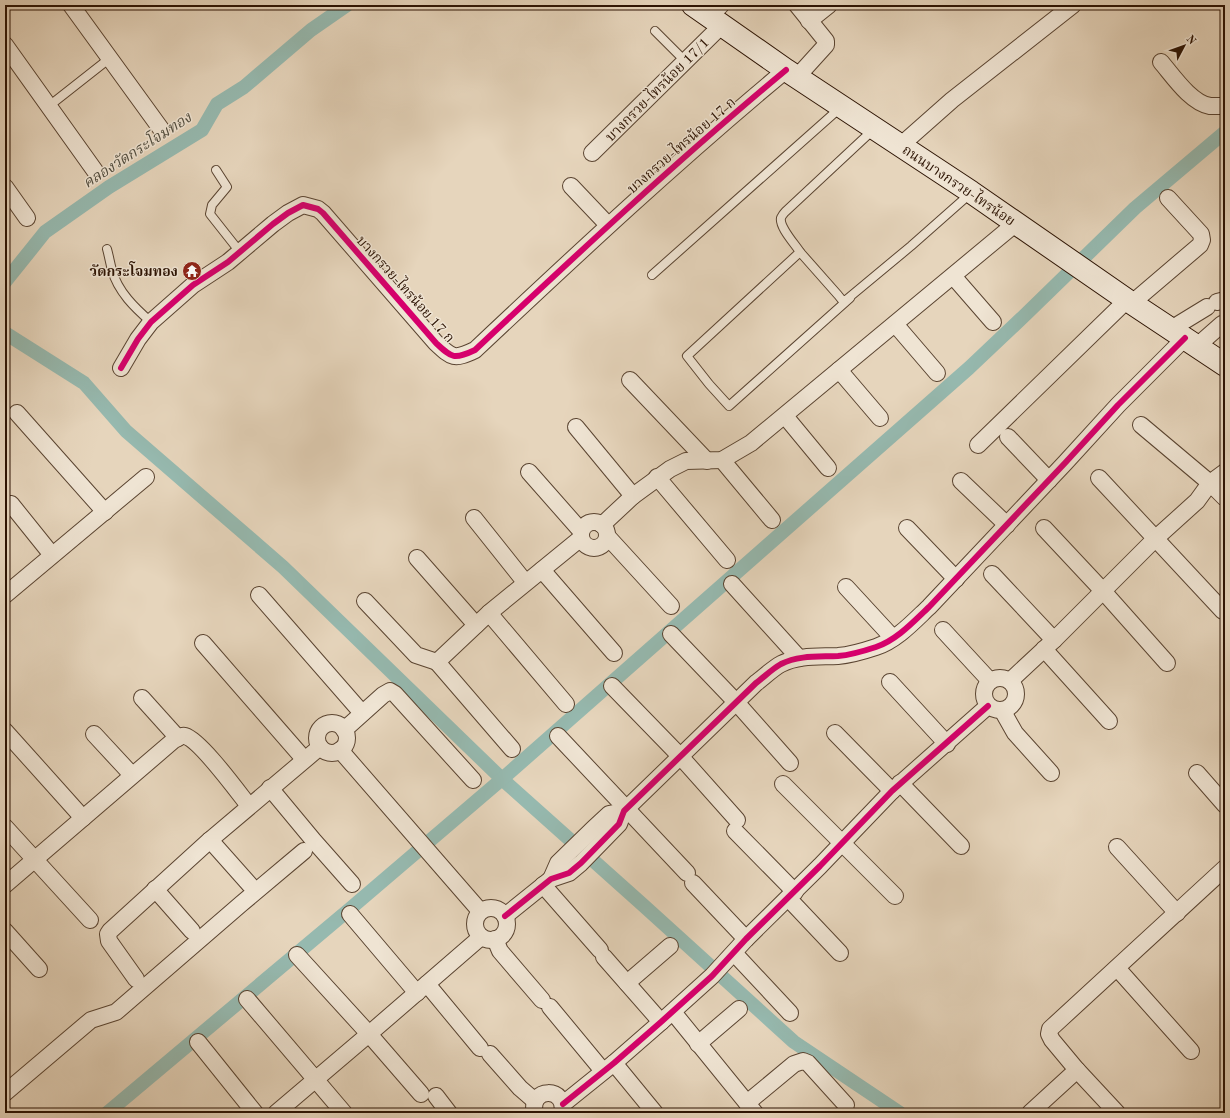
<svg xmlns="http://www.w3.org/2000/svg" width="1230" height="1118" font-family="'Old Standard TT','Noto Serif Thai',serif">
	<style>
		.lines { fill: none; stroke-linecap: round; stroke-linejoin: round }
		.canal { stroke: #96b9af; stroke-width: 14 }
		.service-casing { stroke: #5a4431; stroke-width: 10 }
		.minor-casing { stroke: #5a4431; stroke-width: 18 }
		.secondary-casing { stroke: #2c1303; stroke-width: 24 }
		.service { stroke: #efe4d3; stroke-width: 8 }
		.minor { stroke: #efe4d3; stroke-width: 16 }
		.secondary { stroke: #efe4d3; stroke-width: 22 }
		.cycleway-casing { stroke: #efe4d3; stroke-width: 8 }
		.cycleway { stroke: #d6006c; stroke-width: 6 }
		.labels { text-anchor: middle; stroke-width: 3; stroke-linejoin: round; paint-order: stroke }
		.street-label { font-size: 14px; fill: #2c1303; stroke: #efe4d3 }
		.poi-label { font-size: 14px; font-weight: bold; fill: #2c1303; stroke: #efe4d3; text-anchor: end }
		.water-label { font-size: 15px; font-style: italic; fill: #514d3f; stroke: #efe4d3 }
	</style>
	<rect width="100%" height="100%" fill="#e6d5bc"/>
	<filter id="stains"><feTurbulence type="fractalNoise" baseFrequency=".005" numOctaves="4"/><feColorMatrix values="0 0 0 0 .2 0 0 0 0 .09 0 0 0 0 .02 0 0 0 .5 -.17"/></filter>
	<radialGradient id="worn" r=".72"><stop offset=".6" stop-color="#630" stop-opacity="0"/><stop offset="1" stop-color="#630" stop-opacity=".3"/></radialGradient>
	<g class="lines">
		<!-- canal -->
		<g class="canal">
			<path d="M5,282L45,232L109,187L202,130L217,104L244,87L311,30L347,5"/>
			<path d="M5,333L84,383L126,431L283,567L502,779L643,905L794,1042L900,1113"/>
			<path d="M107,1113L351,908L502,779L969,368L1024,316L1135,208L1225,132"/>
		</g>
		<defs>
			<g id="service">
				<path d="M655,31L685,61"/>
				<path d="M49,106L110,58"/>
				<path d="M216,170L227,187L212,205L210,214L240,252"/>
				<path d="M107,249C109,256 110,263 112,270C118,292 135,308 151,322"/>
				<path d="M800,252L838,295L842,300H846L911,246L971,193"/>
				<path d="M652,275L840,108"/>
				<path d="M850,298L729,406L709,384L687,356L800,252C795,244 779,227 781,218C781,217 784,213 785,212L874,129"/>
			</g>
			<g id="minor">
				<path d="M71,5L161,129"/>
				<path d="M797,5L826,41V45L797,77"/>
				<path d="M710,16L721,5"/>
				<path d="M809,21L829,5"/>
				<path d="M5,45L95,171"/>
				<path d="M1161,62C1173,76 1191,103 1210,106C1214,106 1219,106 1223,106"/>
				<path d="M900,146L952,100L1073,5"/>
				<path d="M592,153L722,25"/>
				<path d="M571,186L608,225"/>
				<path d="M5,187L27,218"/>
				<path d="M953,276L993,322"/>
				<path d="M1217,302L1225,300"/>
				<path d="M1132,303L1200,245L1202,240L1201,234L1168,198"/>
				<path d="M895,324L937,373"/>
				<path d="M1171,329L1207,307"/>
				<path d="M1197,346L1222,324"/>
				<path d="M121,368L138,339L151,322L193,285L228,262L273,224L288,213L303,205L318,209L323,213L436,343C452,358 454,360 475,350C577,254 679,159 786,70"/>
				<path d="M839,370L880,418"/>
				<path d="M630,380L707,461"/>
				<path d="M17,413L105,512"/>
				<path d="M785,416L828,468"/>
				<path d="M1141,425L1210,483L1225,498"/>
				<path d="M576,427L633,496"/>
				<path d="M1008,437L1049,480"/>
				<path d="M978,445L1127,300"/>
				<path d="M722,460L772,520"/>
				<path d="M529,472L581,531"/>
				<path d="M657,477L727,560"/>
				<path d="M1099,478L1223,611"/>
				<path d="M961,481L1007,525"/>
				<path d="M11,504L52,555"/>
				<path d="M474,518L525,582"/>
				<circle cx="594" cy="535" r="13"/>
				<path d="M602,525L633,496L670,469L686,461L722,460L751,443L1015,224"/>
				<path d="M907,528L956,579"/>
				<path d="M1044,528L1103,591L1167,663"/>
				<path d="M607,536L671,606"/>
				<path d="M417,558L476,625"/>
				<path d="M542,570L614,653"/>
				<path d="M992,574L1054,640"/>
				<path d="M732,584L799,658"/>
				<path d="M846,587L893,638"/>
				<path d="M5,595L146,477"/>
				<path d="M259,595L362,713"/>
				<path d="M365,601L416,655L437,662L489,613L581,538"/>
				<path d="M489,613L566,704"/>
				<path d="M943,630L990,681"/>
				<path d="M671,634L736,702L790,763"/>
				<path d="M203,643L304,759"/>
				<path d="M1044,649L1109,721"/>
				<path d="M437,662L512,749"/>
				<circle cx="1000" cy="694" r="16"/>
				<path d="M1010,681L1054,640L1156,538L1197,501L1210,483L1225,472"/>
				<path d="M890,682L947,744"/>
				<path d="M612,686L680,756L737,820"/>
				<path d="M142,698L178,738"/>
				<path d="M1002,710L1015,733L1051,773"/>
				<circle cx="332" cy="738" r="15"/>
				<path d="M344,730L383,695L390,691L395,694L473,780"/>
				<path d="M5,731L83,818"/>
				<path d="M835,733L892,791"/>
				<path d="M94,734L132,775"/>
				<path d="M558,736L687,873"/>
				<path d="M340,750L480,911"/>
				<path d="M1197,773L1225,805"/>
				<path d="M900,783L961,846"/>
				<path d="M783,784L895,896"/>
				<path d="M270,788L314,841L352,884"/>
				<path d="M5,827L90,920"/>
				<path d="M735,831L795,892"/>
				<path d="M210,840L250,885"/>
				<path d="M1117,847L1177,913"/>
				<path d="M551,879L558,863L594,828L609,814L624,811"/>
				<path d="M693,883L746,939"/>
				<path d="M5,885L174,740C178,738 181,735 185,736C200,740 238,792 249,806"/>
				<path d="M543,885L600,950"/>
				<path d="M155,889L192,931"/>
				<path d="M788,898L840,953"/>
				<circle cx="491" cy="924" r="16"/>
				<path d="M350,914L417,993"/>
				<path d="M505,916L551,879L569,873L581,863L619,824L624,811L756,683C764,677 772,669 781,664C799,655 819,657 838,656C851,655 864,651 876,647C897,640 914,621 929,607L1065,463L1118,405L1185,338"/>
				<path d="M5,931L39,969"/>
				<path d="M495,939L500,951L542,1000"/>
				<path d="M734,953L790,1013"/>
				<path d="M297,955L369,1034L421,1094"/>
				<path d="M604,957L661,1022"/>
				<path d="M1117,968L1191,1051"/>
				<path d="M136,979L109,941L108,934L110,931L210,840L320,747"/>
				<path d="M627,983L670,946"/>
				<path d="M427,984L480,1048"/>
				<path d="M247,999L344,1113"/>
				<path d="M550,1007L603,1071"/>
				<path d="M673,1012L755,1113"/>
				<path d="M198,1042L255,1113"/>
				<path d="M698,1044L739,1009"/>
				<path d="M490,1054L520,1088L535,1101"/>
				<path d="M614,1063L655,1113"/>
				<path d="M5,1093L91,1020L116,1012L241,904L304,851"/>
				<path d="M436,1096L449,1113"/>
				<path d="M747,1103L794,1064L803,1061L808,1063L846,1105"/>
				<path d="M563,1104L614,1063L661,1022L712,976L746,939L820,866L892,791L988,706"/>
				<path d="M276,1113L369,1034L481,937"/>
				<path d="M535,1113C528,1087 568,1086 562,1113"/>
				<path d="M1030,1113L1077,1070"/>
				<path d="M1117,1113L1077,1070L1052,1040L1049,1034L1050,1029L1225,868"/>
			</g>
			<path id="secondary" d="M693,5L786,70L971,192L1127,300L1225,365"/>
		</defs>
		<!-- service casing -->
		<use href="#service" class="service-casing"/>
		<!-- minor casing -->
		<use href="#minor" class="minor-casing"/>
		<!-- secondary casing -->
		<use href="#secondary" class="secondary-casing"/>
		<!-- service -->
		<use href="#service" class="service"/>
		<!-- minor -->
		<use href="#minor" class="minor"/>
		<!-- secondary -->
		<use href="#secondary" class="secondary"/>
		<defs>
			<g id="cycleway">
				<path d="M121,368L138,339L151,322L193,285L228,262L273,224L288,213L303,205L318,209L323,213L436,343C452,358 454,360 475,350C577,254 679,159 786,70"/>
				<path d="M505,916L551,879L569,873L581,863L619,824L624,811L756,683C764,677 772,669 781,664C799,655 819,657 838,656C851,655 864,651 876,647C897,640 914,621 929,607L1065,463L1118,405L1185,338"/>
				<path d="M563,1104L614,1063L661,1022L712,976L746,939L820,866L892,791L988,706"/>
			</g>
		</defs>
		<!-- cycleway casing -->
		<use href="#cycleway" class="cycleway-casing"/>
		<!-- cycleway -->
		<use href="#cycleway" class="cycleway"/>
	</g>
	<!-- icons -->
	<defs>
		<symbol id="temple-disc" viewBox="-11 -11 22 22"><circle r="9.5" fill="#8f2418" stroke="#efe4d3"/><path d="M0-6L5-2H3V0L6.5 2.5H4V6H1.5V3h-3V6H-4V2.5H-6.5L-3 0V-2H-5Z" fill="#fff"/></symbol>
	</defs>
	<g fill-rule="evenodd">
		<use href="#temple-disc" x="181" y="260" width="22" height="22"/>
	</g>
	<g class="labels">
		<!-- street labels -->
		<g class="street-label">
			<text transform="translate(657 89) rotate(-45)" y="5">บางกรวย-ไทรน้อย 17/1</text>
			<text transform="translate(681 145) rotate(-41)" y="5">บางกรวย-ไทรน้อย 17 ก</text>
			<text transform="translate(959 185) rotate(34)" y="5">ถนนบางกรวย-ไทรน้อย</text>
			<text transform="translate(406 289) rotate(48)" y="5">บางกรวย-ไทรน้อย 17 ก</text>
		</g>
		<!-- poi labels -->
		<g class="poi-label">
			<text x="178" y="276">วัดกระโจมทอง</text>
		</g>
		<!-- water labels -->
		<g class="water-label">
			<text transform="translate(137 150) rotate(-33)" y="5">คลองวัดกระโจมทอง</text>
		</g>
	</g>
	<!-- margin -->
	<rect width="1230" height="1118" fill="none" stroke="#e6d5bc" stroke-width="20"/>
	<rect x="6" y="6" width="1218" height="1106" fill="none" stroke="#2c1303" stroke-width="2"/>
	<rect x="10" y="10" width="1210" height="1098" fill="none" stroke="#2c1303"/>
	<!-- north arrow -->
	<g transform="translate(1184 46) rotate(49)" stroke="#efe4d3" stroke-width="3" paint-order="stroke">
	<path d="M0-3L7 15L0 10L-7 15Z" fill="#2c1303"/>
	<text y="-6" font-size="11" font-weight="bold" text-anchor="middle" fill="#2c1303">N</text>
	</g>
	<rect width="100%" height="100%" filter="url(#stains)"/>
	<rect width="100%" height="100%" fill="url(#worn)"/>
</svg>
